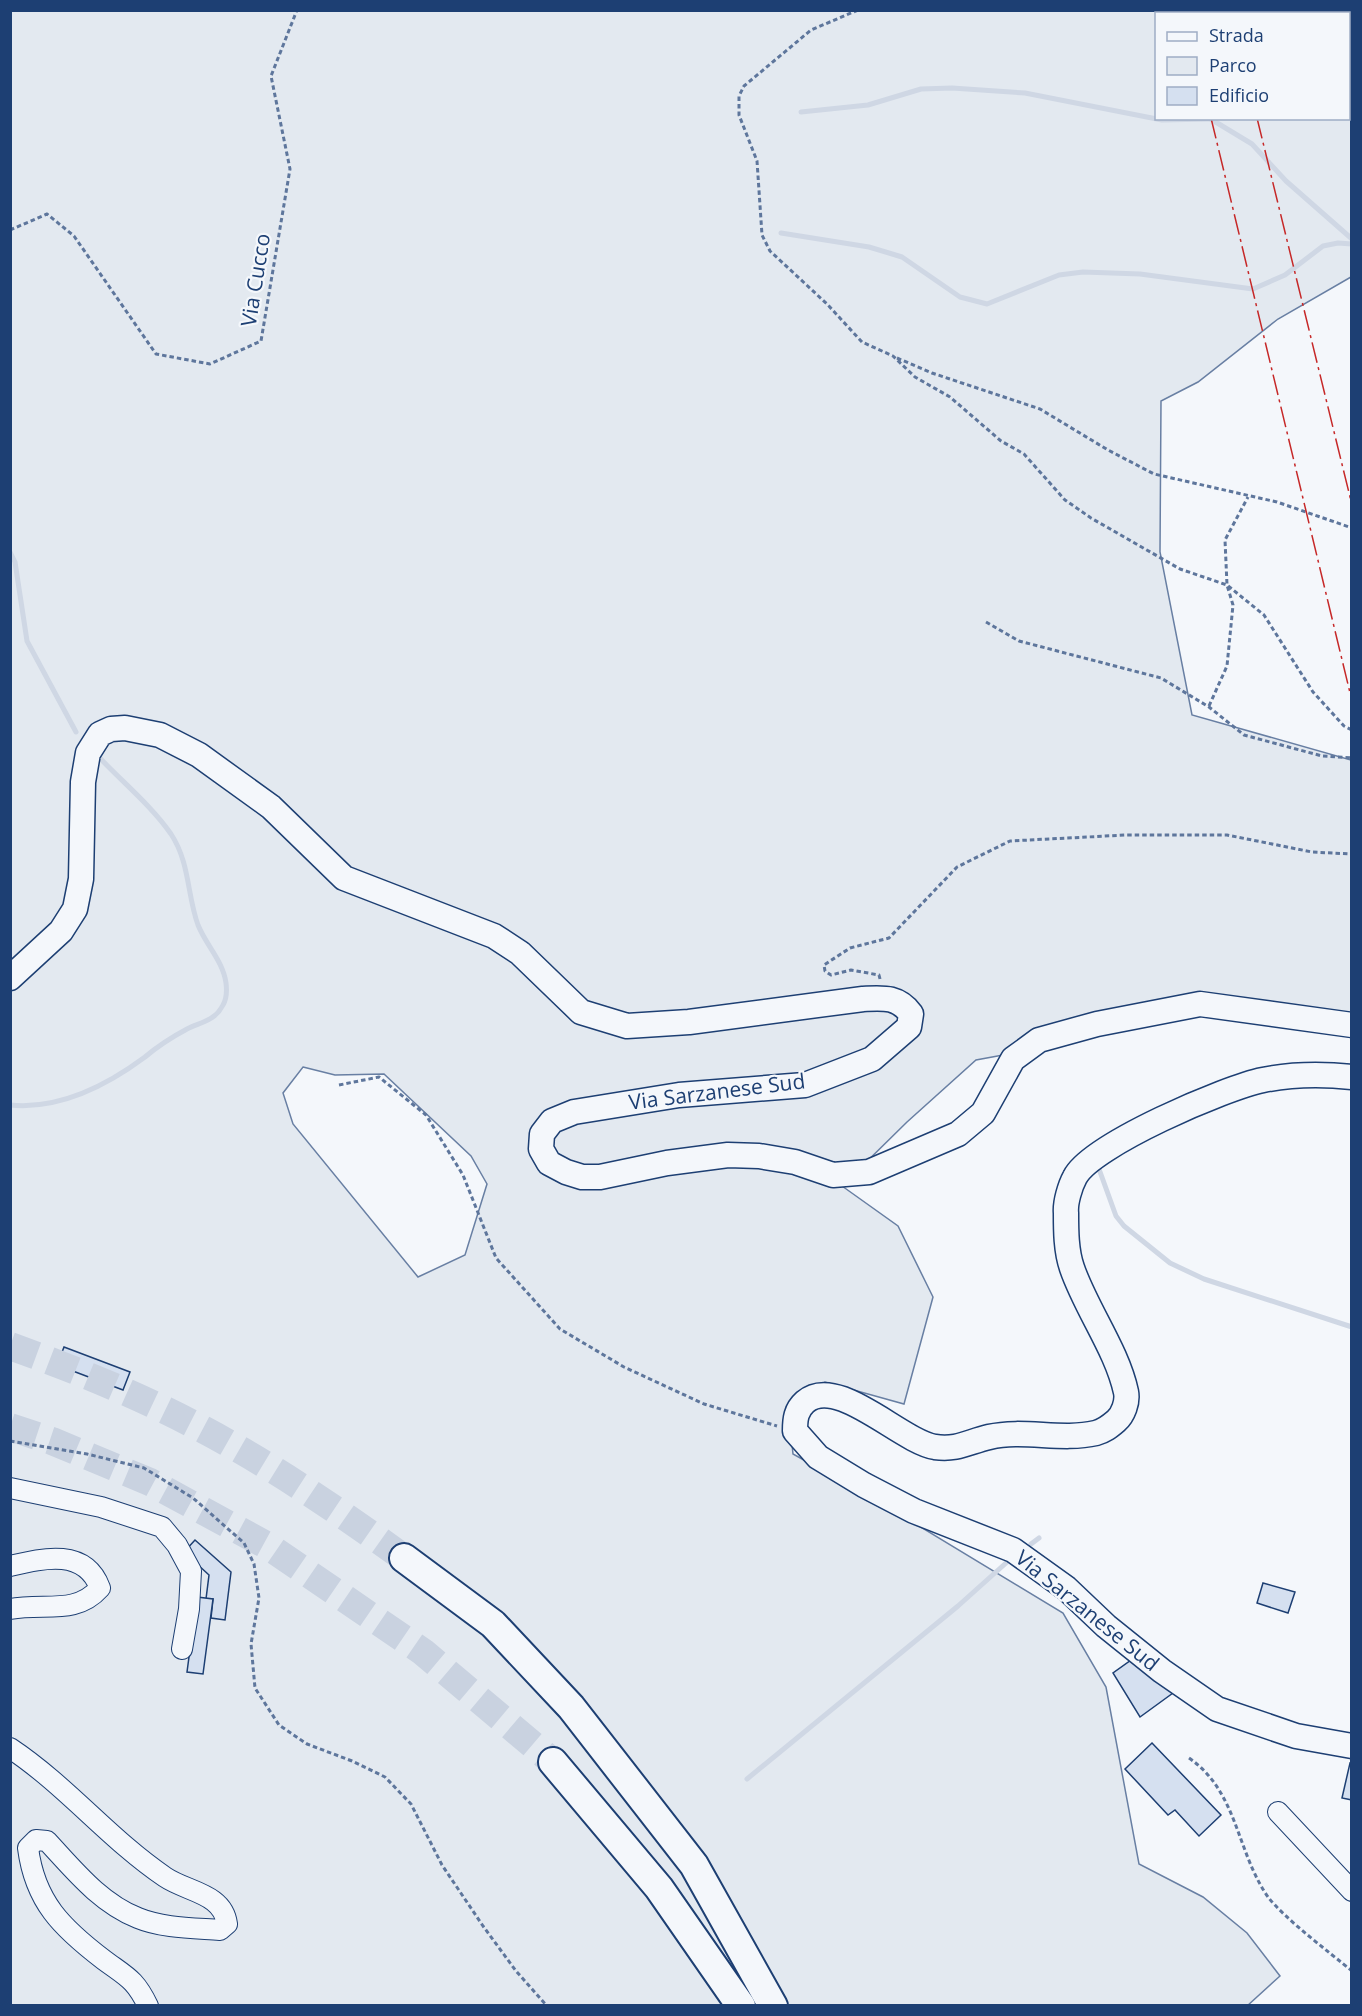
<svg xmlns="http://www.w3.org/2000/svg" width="1362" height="2016" font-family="'Open Sans',sans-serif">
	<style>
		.green { fill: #e3e9f0; stroke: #687fa3; stroke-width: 1.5; fill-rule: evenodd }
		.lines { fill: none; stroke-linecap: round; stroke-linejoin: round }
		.stream { stroke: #cfd7e4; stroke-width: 5 }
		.building { fill: #d5e0f0; stroke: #1d3f73; stroke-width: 1.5 }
		.highway-tunnel { stroke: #c9d2e0; stroke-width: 28; stroke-dasharray: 28 14; stroke-linecap: butt }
		.minor-casing { stroke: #1d3f73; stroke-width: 22 }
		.major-casing { stroke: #1d3f73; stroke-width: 27 }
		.highway-casing { stroke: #1d3f73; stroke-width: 32 }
		.path { stroke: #5e769c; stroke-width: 3; stroke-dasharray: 4.5 3; stroke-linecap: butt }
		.minor { stroke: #f4f7fb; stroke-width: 20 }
		.major { stroke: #f4f7fb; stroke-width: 24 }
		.highway { stroke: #f4f7fb; stroke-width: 28 }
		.power { stroke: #c62828; stroke-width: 1.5; stroke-dasharray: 21 4.5 3 4.5; stroke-linecap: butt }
		.labels { text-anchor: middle; stroke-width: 4.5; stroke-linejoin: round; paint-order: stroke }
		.street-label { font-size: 21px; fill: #1d3f73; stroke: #f4f7fb }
	</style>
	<rect width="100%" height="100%" fill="#f4f7fb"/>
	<!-- green -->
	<path class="green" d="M11,11H1351V277L1278,319L1198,382L1161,401L1160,552L1192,715L1351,760V1030L1200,1004L1019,1052L976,1060L907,1122L842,1186L898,1226L933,1297L904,1404L825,1382L788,1405L793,1454L881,1503L1063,1613L1106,1687L1139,1864L1203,1897L1247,1933L1280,1976L1247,2006H11ZM1156,14H1348V118H1156ZM303,1067L335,1075L384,1074L471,1156L487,1184L465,1255L418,1277L293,1124L283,1093Z"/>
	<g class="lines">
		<!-- stream -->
		<g class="stream">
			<path d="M1185,10L1186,14"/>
			<path d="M801,112L868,105L921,89L952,88L1025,93L1162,120L1210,119"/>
			<path d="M1209,118L1252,144L1286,181L1352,239"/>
			<path d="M781,233L869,247L902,257L960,297L987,304L1059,275L1083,272L1140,274L1253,289L1285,275L1323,246L1338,243L1352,244"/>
			<path d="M10,552L15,562L27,641L76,732"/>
			<path d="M10,1105C60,1110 106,1086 145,1057C158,1046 172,1037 187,1029C201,1022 215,1021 223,1005C227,998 227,991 226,983C223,961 206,945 198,925C187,895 190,863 171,834C151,805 120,780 96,754"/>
			<path d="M1099,1169L1116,1216L1124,1226L1170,1263L1204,1279L1352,1327"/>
			<path d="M1031,1544L1039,1538"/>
			<path d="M747,1779L958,1606L1006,1563"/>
		</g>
	</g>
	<!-- building -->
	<g class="building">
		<path d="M64,1347L130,1372L123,1390L57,1365Z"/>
		<path d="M195,1540L231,1572L225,1620L211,1618L213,1599H206L209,1575L184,1552Z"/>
		<path d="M1263,1583L1295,1592L1288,1613L1257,1603Z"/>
		<path d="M197,1597L213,1599L203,1674L187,1672Z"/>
		<path d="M1134,1658L1173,1693L1140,1717L1113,1673Z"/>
		<path d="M1152,1743L1221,1815L1199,1836L1175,1810L1168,1815L1125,1769Z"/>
		<path d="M1350,1763L1352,1764V1800L1342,1798Z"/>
	</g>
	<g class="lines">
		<!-- highway-tunnel -->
		<g class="highway-tunnel">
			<path d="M10,1346C85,1373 159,1404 228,1443C289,1477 347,1517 404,1558"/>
			<path d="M10,1427L52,1441L150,1482L268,1546L423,1652L553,1762"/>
		</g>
		<defs>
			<g id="minor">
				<path d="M10,1488L101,1507L162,1527L177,1545L191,1571L189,1609L182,1649"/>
				<path d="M10,1566C44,1558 85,1548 100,1588C75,1616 44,1602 10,1609"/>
				<path d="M10,1748C67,1786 109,1839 165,1877C187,1892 223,1893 227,1924L220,1930C194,1928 162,1928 138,1918C100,1903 74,1870 47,1841L36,1840L28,1848C35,1902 62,1928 104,1960C127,1977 135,1979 148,2006"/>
				<path d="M1278,1812L1352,1891"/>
			</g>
			<g id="major">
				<path d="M10,978L61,931L75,909L81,879L83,782L88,753L100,734L111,729L125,728L160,735L199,755L271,807L344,878L494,936L520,953L581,1012L627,1026L689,1022L863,999C883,998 898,996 911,1014L909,1027L872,1059L805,1085L679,1095L574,1112L552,1121L542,1134L541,1149L549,1163L566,1172L582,1177H600L667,1163L728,1155L759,1156L795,1162L833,1175L869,1172L958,1134L983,1113L1013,1059L1039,1040L1097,1024L1200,1004L1352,1025"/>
				<path d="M1352,1077C1322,1074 1293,1074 1263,1080C1227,1087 1091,1145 1075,1177C1070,1186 1065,1203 1066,1213C1066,1230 1066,1251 1072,1268C1086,1309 1117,1350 1126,1392C1128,1402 1123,1415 1116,1421C1109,1427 1104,1431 1096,1433C1061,1441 1024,1429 989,1437C968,1442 958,1450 935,1447C900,1441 837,1374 805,1402C796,1410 795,1419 795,1431L818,1457L864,1485L914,1511L1013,1550L1066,1588L1106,1626L1162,1671L1217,1709L1296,1736L1352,1746"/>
			</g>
			<g id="highway">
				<path d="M404,1558L493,1624L571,1707L694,1865L773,2006"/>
				<path d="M553,1762L659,1888L741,2006"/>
			</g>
		</defs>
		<!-- minor casing -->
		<use href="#minor" class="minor-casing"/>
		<!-- major casing -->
		<use href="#major" class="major-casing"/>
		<!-- highway casing -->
		<use href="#highway" class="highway-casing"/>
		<!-- path -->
		<g class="path">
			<path d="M858,10L811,30L744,86L739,96V115L757,161L762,235L770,251L827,304L862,342L893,356L915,377L950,397L1001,441L1024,454L1065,500L1091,518L1180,569L1227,585L1264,615L1313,692L1344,726L1352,730"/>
			<path d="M10,230L47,214L74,236L156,354L210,364L261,341L290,169L271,76L297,10"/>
			<path d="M897,358L932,373L1040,409L1108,450L1154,474L1277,502L1352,528"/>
			<path d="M986,622L1019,641L1161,678L1209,707L1244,735L1322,756L1352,758"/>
			<path d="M1209,706L1227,666L1233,605L1227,585L1225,540L1248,497"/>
			<path d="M880,979L879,975L851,970L831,975L825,971L824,965L850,948L889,938L957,867L1010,841L1126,835H1227L1312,852L1352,854"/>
			<path d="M339,1085L379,1077L426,1115L463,1175L496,1258L560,1329L624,1367L704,1404L777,1426"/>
			<path d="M10,1441L87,1454L144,1468L193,1498L244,1543L254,1564L259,1598L251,1644L255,1688L279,1725L307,1744L352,1761L385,1777L411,1804L442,1865L483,1926L516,1971L547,2006"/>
			<path d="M1189,1758C1238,1792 1236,1851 1268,1897C1285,1919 1329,1952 1352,1971"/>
		</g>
		<!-- minor -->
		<use href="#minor" class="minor"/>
		<!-- major -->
		<use href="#major" class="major"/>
		<!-- highway -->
		<use href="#highway" class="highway"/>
		<!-- power -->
		<g class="power">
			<path d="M1185,10L1186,14"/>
			<path d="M1231,10L1232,14"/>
			<path d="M1211,118L1352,701"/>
			<path d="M1257,118L1352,505"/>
		</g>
	</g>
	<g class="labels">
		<!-- street labels -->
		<g class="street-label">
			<text transform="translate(256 280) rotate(-81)" y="7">Via Cucco</text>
			<text transform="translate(717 1092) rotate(-7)" y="7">Via Sarzanese Sud</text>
			<text transform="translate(1087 1611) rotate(39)" y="7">Via Sarzanese Sud</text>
		</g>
	</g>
	<!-- border -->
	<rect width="1362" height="2016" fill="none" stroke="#1d3f73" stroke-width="24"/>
	<!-- legend -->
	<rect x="1155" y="12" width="195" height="108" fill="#f4f7fb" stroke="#9eadc5" stroke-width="1.5"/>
	<rect x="1167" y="32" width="30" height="9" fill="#f4f7fb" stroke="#9eadc5" stroke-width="1.5"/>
	<text x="1209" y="42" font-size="18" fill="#1d3f73">Strada</text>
	<rect x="1167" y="57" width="30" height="18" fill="#e3e9f0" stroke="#9eadc5" stroke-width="1.5"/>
	<text x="1209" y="72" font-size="18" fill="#1d3f73">Parco</text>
	<rect x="1167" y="87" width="30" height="18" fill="#d5e0f0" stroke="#9eadc5" stroke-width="1.5"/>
	<text x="1209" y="102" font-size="18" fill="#1d3f73">Edificio</text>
</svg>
